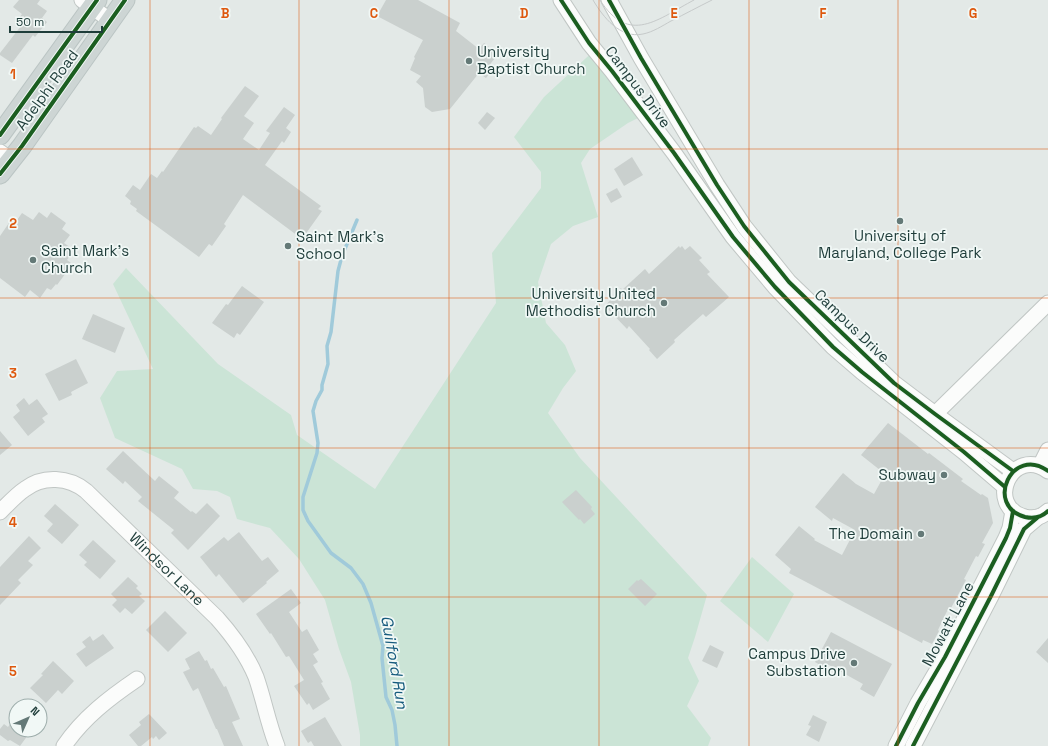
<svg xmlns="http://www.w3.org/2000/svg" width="1048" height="746" font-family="'Space Grotesk',sans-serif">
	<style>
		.green { fill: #cbe4d6 }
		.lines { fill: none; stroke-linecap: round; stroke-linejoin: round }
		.stream { stroke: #a0cada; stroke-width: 3.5 }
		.building { fill: #cad0ce }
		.minor-casing { stroke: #c0c6c4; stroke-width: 17 }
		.major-casing { stroke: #bbc5c4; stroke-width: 21 }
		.minor { stroke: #fbfcfb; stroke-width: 15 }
		.major { stroke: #cdd5d4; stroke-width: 19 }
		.tram { stroke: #c6caca; stroke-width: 1 }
		.cycleway-casing { stroke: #f1f8f6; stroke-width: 6 }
		.cycleway { stroke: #1b5e20; stroke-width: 4 }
		.grid { fill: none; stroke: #de580e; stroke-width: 1; stroke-opacity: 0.55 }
		.poi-dot { fill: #647977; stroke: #f1f8f6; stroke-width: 1.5 }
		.labels { text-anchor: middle; stroke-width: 3.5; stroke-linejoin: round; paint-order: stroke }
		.poi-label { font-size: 15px; fill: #1f3d3a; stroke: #f1f8f6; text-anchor: end }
		.street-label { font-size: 15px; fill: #1f3d3a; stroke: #f1f8f6 }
		.water-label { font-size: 16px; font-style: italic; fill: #165b7d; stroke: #f1f8f6 }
		.grid-label { font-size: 13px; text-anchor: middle; font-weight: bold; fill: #de580e; stroke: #f1f8f6; stroke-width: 3.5; stroke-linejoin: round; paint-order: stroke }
	</style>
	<rect width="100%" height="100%" fill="#e3e9e7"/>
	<!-- green -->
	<g class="green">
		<path d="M599,46L638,118L628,123L590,149L581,163L598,217L573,226L551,244L538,282L546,323L565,345L576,371L563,388L548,413L580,458L707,595L695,637L688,658L699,681L687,706L711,738L708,746H360V735L351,682L339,649L325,600L299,559L270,528L237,519L230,497L217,491L193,489L182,469L115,438L100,398L117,371L153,369L113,284L126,268L218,364L291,415L297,435L375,489L496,303L492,253L541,188V172L514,137L544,97Z"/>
		<path d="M752,557L794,594L768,642L720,601Z"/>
	</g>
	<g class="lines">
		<!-- stream -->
		<path class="stream" d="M357,220L342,256L338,271L331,332L327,346L328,364L322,385V390L316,401L313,411L318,443L317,453L303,497V510L308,521L331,553L351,568L363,584L371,603L383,646L382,658L386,697L392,710L395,725L397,746"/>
	</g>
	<!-- building -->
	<g class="building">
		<path d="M19,0H40L37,4L47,11L42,18L47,22L35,37L33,35L12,63L0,55V53L21,26L16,22L22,14L13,7Z"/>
		<path d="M386,0H418L460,23L456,31L479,49L484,43L498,54L488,67L492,70L486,78L479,73L450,109L432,112L425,107L423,88L416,82L421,76L410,70L415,58L414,57L423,40L377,16Z"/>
		<path d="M245,86L259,96L244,116L254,123L243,139L259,150L270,133L266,131L284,107L295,115L286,128L291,132L284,143L282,141L265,165L321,206L318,209L322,211L302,239L243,195L224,224L226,226L212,246L209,244L199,257L136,211L137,209L130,204L131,201L125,196L133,185L140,190L151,174L157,178L162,171L163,172L194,127L196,128L198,126L211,135L222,119L221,118Z"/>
		<path d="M487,112L495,118L485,130L478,123Z"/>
		<path d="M632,157L643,175L624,186L614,169Z"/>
		<path d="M617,188L622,197L611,203L606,194Z"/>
		<path d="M39,212L47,218L51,212L66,223L62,229L70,235L64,243L74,250L67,260L71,263L67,270H68L57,285L56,284L51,290L47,288L40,298L30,290L25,297L0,278V236L11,220L15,223L22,213L33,220Z"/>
		<path d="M679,246L680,248L682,246L685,250L690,246L702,258L699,260L710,272L707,274L729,297L706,317L703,314L674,340L675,342L672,345L657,359L649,350L650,349L629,326L627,329L605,306L621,288L622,290L645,269L649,274Z"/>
		<path d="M242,286L264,302L240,335L237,333L234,338L212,323L226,304L228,305Z"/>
		<path d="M93,314L125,328L115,353L82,339Z"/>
		<path d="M76,359L88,383L71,392L72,395L59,401L45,374Z"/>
		<path d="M24,398L29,405L37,399L48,414L42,418L45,422L28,436L13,417L20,411L16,405Z"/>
		<path d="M888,423L928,454L929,453L963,479L961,481L981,495L982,494L988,498L993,523L982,543L985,544L978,557L976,556L964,579L966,580L951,608L949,607L938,630L939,631L932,644L923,640L922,643L789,573L791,569L775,555L799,526L815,539L814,540L842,555L855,530L833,518L832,521L815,507L843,473L856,484L874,494L885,474L861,455Z"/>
		<path d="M0,431L12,445L0,455Z"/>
		<path d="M123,451L155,481L159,476L179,492L174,498L191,512L192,511L196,514L207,503L220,516L188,550L171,533L174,530L138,501L142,497L125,481L123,484L106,469Z"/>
		<path d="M576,490L592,507L591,509L595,514L584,524L580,519L579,520L562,502Z"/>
		<path d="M55,504L79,525L62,544L47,531L53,524L44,516Z"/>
		<path d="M239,532L262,561L268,557L279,571L266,582L267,583L243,603L219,574L216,577L200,557L224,537L228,541Z"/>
		<path d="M29,536L41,548L28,561L33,565L18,580L21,583L0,605V567Z"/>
		<path d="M93,540L116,561L100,579L84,565L87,562L79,555Z"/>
		<path d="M128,577L138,586L136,588L142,594L139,596L145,601L132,614L125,608L120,613L112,605L117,600L111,594Z"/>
		<path d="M641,579L657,594L645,606L628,589L637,580L638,581Z"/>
		<path d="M291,589L301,603L289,612L302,632L307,629L319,650L313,654L318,662L313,665L323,682L321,683L330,699L313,710L309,703L307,705L294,686L304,680L289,656L286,657L271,633L270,634L256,614Z"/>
		<path d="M165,611L187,633L168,652L146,630Z"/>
		<path d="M831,632L892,664L874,697L860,689L863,684L827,664L825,668L815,662Z"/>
		<path d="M103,634L114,648L86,667L76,654L86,647L82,642L90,636L93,641Z"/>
		<path d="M1048,638V663L1036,652Z"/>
		<path d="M710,645L724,652L717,668L702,661Z"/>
		<path d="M199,651L205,661L207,660L211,669L213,668L224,687L226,686L240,719L232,722L243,746H224L217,729H216L198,688L193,691L183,672L190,669L185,659Z"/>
		<path d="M53,661L74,681L62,694L58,690L46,703L30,688L43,675L41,674Z"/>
		<path d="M149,714L167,733L159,740L156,736L153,739L152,737L141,746H138L129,735L141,725L139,722Z"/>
		<path d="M813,715L827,722L819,742L806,735L811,726L808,725Z"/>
		<path d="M325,717L342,746H314L311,741L308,743L301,731Z"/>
		<path d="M4,724L8,727L10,724L16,728V730H20L28,735L20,746L10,740L8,741L0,735V729Z"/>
	</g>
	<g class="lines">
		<defs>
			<g id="minor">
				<path d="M82,0L111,21"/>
				<path d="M561,0L589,43L612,71L674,153L733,237L775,287L833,347L862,372L964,452L1005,487"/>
				<path d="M609,0L641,58L717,185L744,226L789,282L894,383L935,414L1013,471"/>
				<path d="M0,152L11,160"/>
				<path d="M935,414L1048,303"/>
				<path d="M1040,466L1048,450"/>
				<path d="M1048,471C1012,445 984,506 1025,517C1034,519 1042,517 1048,511"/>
				<path id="s1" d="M0,512C8,504 16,495 25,489C43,475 69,477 86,491L217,618C233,636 247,655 256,677C264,700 268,723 277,746"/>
				<path d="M64,746C83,718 109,698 137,679"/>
				<path d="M896,746L918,703L945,657L1006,538L1010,528L1013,511"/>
				<path d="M913,746L991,596L1024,529L1037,518"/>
			</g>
			<g id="major">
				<path d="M0,135L97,0"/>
				<path d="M0,174L22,146L125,0"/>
			</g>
		</defs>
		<!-- minor casing -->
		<use href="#minor" class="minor-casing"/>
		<!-- major casing -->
		<use href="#major" class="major-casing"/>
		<!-- minor -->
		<use href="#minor" class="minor"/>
		<!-- major -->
		<use href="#major" class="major"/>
		<!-- tram -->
		<g class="tram">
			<path d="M593,0C603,17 620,39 643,34C653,32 662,26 671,21C685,14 698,7 712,0"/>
			<path d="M600,0C629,46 658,19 694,0"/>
		</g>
		<defs>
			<g id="cycleway">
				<path d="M561,0L589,43L612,71L674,153L733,237L775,287L833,347L862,372L964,452L1005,487"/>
				<path d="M609,0L641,58L717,185L744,226L789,282L894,383L935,414L1013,471"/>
				<path d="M0,135L97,0"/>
				<path d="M0,174L22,146L125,0"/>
				<path d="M1048,471C1012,445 984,506 1025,517C1034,519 1042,517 1048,511"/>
				<path d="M896,746L918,703L945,657L1006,538L1010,528L1013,511"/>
				<path d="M913,746L991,596L1024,529L1037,518"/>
			</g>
		</defs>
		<!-- cycleway casing -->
		<use href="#cycleway" class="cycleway-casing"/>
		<!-- cycleway -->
		<use href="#cycleway" class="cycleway"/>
	</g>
	<!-- grid -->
	<path class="grid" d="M150,0V746M299,0V746M449,0V746M599,0V746M749,0V746M898,0V746M0,149H1048M0,298H1048M0,448H1048M0,597H1048"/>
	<!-- markers -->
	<g class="poi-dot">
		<circle cx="469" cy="61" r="4"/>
		<circle cx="900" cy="221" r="4"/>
		<circle cx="288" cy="246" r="4"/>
		<circle cx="33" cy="260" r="4"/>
		<circle cx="664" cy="303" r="4"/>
		<circle cx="944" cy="475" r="4"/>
		<circle cx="921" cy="534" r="4"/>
		<circle cx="854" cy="663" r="4"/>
	</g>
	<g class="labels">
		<!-- poi labels -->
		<g class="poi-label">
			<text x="477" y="57" text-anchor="start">University<tspan x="477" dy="17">Baptist Church</tspan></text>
			<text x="900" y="241" text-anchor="middle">University of<tspan x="900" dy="17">Maryland, College Park</tspan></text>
			<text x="296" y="242" text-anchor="start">Saint Mark's<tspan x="296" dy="17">School</tspan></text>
			<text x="41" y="256" text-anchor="start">Saint Mark's<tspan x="41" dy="17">Church</tspan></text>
			<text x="656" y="299">University United<tspan x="656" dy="17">Methodist Church</tspan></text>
			<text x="936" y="480">Subway</text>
			<text x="913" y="539">The Domain</text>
			<text x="846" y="659">Campus Drive<tspan x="846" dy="17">Substation</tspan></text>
		</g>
		<!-- street labels -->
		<g class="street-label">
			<text transform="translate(638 87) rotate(53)" y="5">Campus Drive</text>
			<text transform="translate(47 90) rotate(-54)" y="5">Adelphi Road</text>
			<text transform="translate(852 326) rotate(44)" y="5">Campus Drive</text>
			<text dy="5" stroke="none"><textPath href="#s1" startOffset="212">Windsor Lane</textPath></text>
			<text transform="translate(948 624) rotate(-62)" y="5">Mowatt Lane</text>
		</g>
		<!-- water labels -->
		<g class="water-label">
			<text transform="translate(395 662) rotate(80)" y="6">Guilford Run</text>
		</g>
	</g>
	<g class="grid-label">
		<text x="225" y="18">B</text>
		<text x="374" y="18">C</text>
		<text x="524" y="18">D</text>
		<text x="674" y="18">E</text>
		<text x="823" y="18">F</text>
		<text x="973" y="18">G</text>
		<text x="13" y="79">1</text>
		<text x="13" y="228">2</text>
		<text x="13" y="378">3</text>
		<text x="13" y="527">4</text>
		<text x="13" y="676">5</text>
	</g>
	<!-- north arrow -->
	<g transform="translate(28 718) rotate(45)"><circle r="19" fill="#f1f8f6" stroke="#9dadab"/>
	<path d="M0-3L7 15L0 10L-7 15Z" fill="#647977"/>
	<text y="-6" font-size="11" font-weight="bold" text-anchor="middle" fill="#1f3d3a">N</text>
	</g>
	<!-- scale -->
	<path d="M10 26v6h92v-6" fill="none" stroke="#1f3d3a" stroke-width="2"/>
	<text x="16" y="26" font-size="12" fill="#1f3d3a" stroke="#f1f8f6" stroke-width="3" paint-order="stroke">50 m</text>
</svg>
